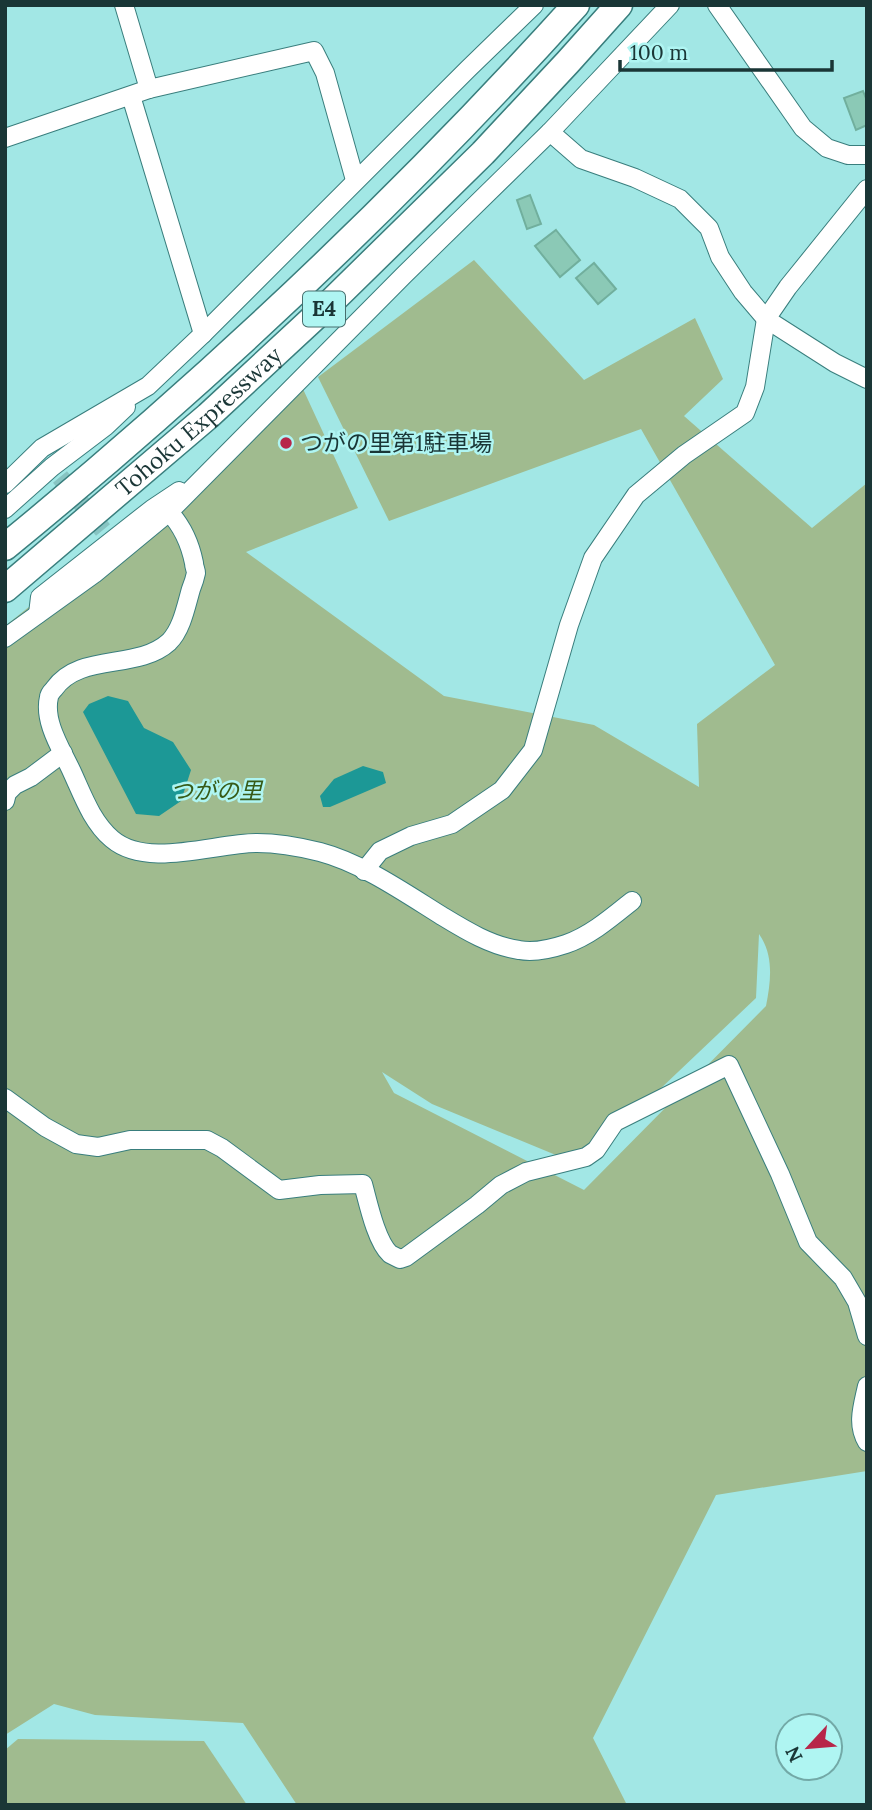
<svg xmlns="http://www.w3.org/2000/svg" width="872" height="1810" font-family="Lora,'Noto Sans JP',serif">
	<style>
		.green { fill: #a0bb8f; fill-rule: evenodd }
		.water { fill: #1c9896 }
		.building { fill: #8bc9b6; stroke: #71af9d; stroke-width: 2 }
		.lines { fill: none; stroke-linecap: round; stroke-linejoin: round }
		.minor-tunnel { stroke: #87c4c2; stroke-width: 18; stroke-dasharray: 18 9; stroke-linecap: butt }
		.minor-casing { stroke: #397e7d; stroke-width: 20 }
		.highway-casing { stroke: #397e7d; stroke-width: 29 }
		.minor { stroke: #fff; stroke-width: 18 }
		.highway { stroke: #fff; stroke-width: 26 }
		.poi-dot { fill: #b72649; stroke: #aff5f2; stroke-width: 2.5 }
		.labels { text-anchor: middle; stroke-width: 5; stroke-linejoin: round; paint-order: stroke }
		.shield { fill: #aff5f2; stroke: #476f6e; stroke-width: 2 }
		.shield-label { font-size: 21px; font-weight: bold; fill: #1a3636 }
		.street-label { font-size: 23px; fill: #1a3636; stroke: #aff5f2 }
		.poi-label { font-size: 23px; fill: #1a3636; stroke: #aff5f2; text-anchor: start }
		.park-label { font-size: 23px; font-style: italic; fill: #375b18; stroke: #aff5f2 }
	</style>
	<rect width="100%" height="100%" fill="#a2e7e5"/>
	<!-- green -->
	<g class="green">
		<path d="M474,260L584,380L695,318L723,379L684,416L812,528L867,483V1471L716,1495L593,1738L627,1805H297L243,1723L95,1715L54,1704L5,1735V626L303,389L358,508L246,552L444,696L594,725L699,787L697,724L775,665L641,429L389,521L318,377ZM759,934C774,955 771,981 766,1006L584,1190L394,1093L382,1072L432,1104L580,1165L756,998Z"/>
		<path d="M18,1739L204,1741L247,1805H5V1750Z"/>
	</g>
	<!-- water -->
	<g class="water">
		<path d="M108,696L128,701L144,728L173,742L191,770L181,801L159,816L136,814L83,712L89,704Z"/>
		<path d="M363,766L383,772L386,783L330,807H323L320,796L334,779Z"/>
	</g>
	<!-- building -->
	<g class="building">
		<path d="M863,91L867,101V125L856,130L844,98Z"/>
		<path d="M530,195L541,224L527,229L517,200Z"/>
		<path d="M556,230L580,260L560,277L535,246Z"/>
		<path d="M594,263L616,289L598,304L576,278Z"/>
	</g>
	<g class="lines">
		<!-- minor-tunnel -->
		<path class="minor-tunnel" d="M60,477L103,530"/>
		<defs>
			<g id="minor">
				<path d="M124,5L149,89"/>
				<path d="M717,5L803,128L827,148L848,155H867"/>
				<path d="M131,96L203,334"/>
				<path d="M550,132L581,159L635,178L680,199L709,228L720,257L743,292L766,319L835,363L867,379"/>
				<path d="M5,138L149,89L314,51L325,73L355,180"/>
				<path d="M5,484L42,448L148,386L203,334L468,69L534,5"/>
				<path d="M5,509L52,467L106,426L126,407"/>
				<path d="M169,512C183,527 190,543 194,563C194,567 196,570 196,573C195,578 193,584 191,589C186,606 182,629 169,642C137,671 80,652 54,689C52,691 49,695 49,697C43,722 62,750 72,772C83,796 92,822 112,839C147,869 215,843 257,843C278,843 300,847 320,852C362,863 405,893 442,916C465,930 491,946 519,950C534,953 551,949 566,944C590,936 612,917 632,901"/>
				<path d="M38,614L40,597L152,509L179,491"/>
				<path d="M5,638L94,574L169,512L404,275L550,132L670,5"/>
				<path d="M5,801L7,793L15,785L31,777L63,753"/>
				<path d="M364,871L380,851L411,836L452,824L502,790L533,750L569,625L593,558L636,495L684,455L745,413L755,387L766,319L788,287L867,189"/>
				<path d="M5,1098L45,1127L76,1144L98,1147L130,1140H207L222,1148L279,1190L320,1185L363,1184C368,1202 376,1241 390,1254C392,1255 398,1258 400,1259L406,1257L477,1205L501,1185L526,1172L586,1157L596,1150L615,1122L729,1065L780,1174L808,1242L843,1278L857,1302L867,1336"/>
				<path d="M867,1386C863,1405 856,1424 867,1442"/>
			</g>
			<g id="highway">
				<path d="M5,547C208,381 400,200 576,5"/>
				<path id="s1" d="M5,589L208,416L332,301L483,153L568,62L619,5"/>
			</g>
		</defs>
		<!-- minor casing -->
		<use href="#minor" class="minor-casing"/>
		<!-- highway casing -->
		<use href="#highway" class="highway-casing"/>
		<!-- minor -->
		<use href="#minor" class="minor"/>
		<!-- highway -->
		<use href="#highway" class="highway"/>
	</g>
	<!-- markers -->
	<circle class="poi-dot" cx="286" cy="443" r="7"/>
	<g class="labels">
		<!-- shield labels -->
		<rect class="shield" x="303" y="291.5" width="42" height="35" rx="5"/>
		<g class="shield-label">
			<text x="324" y="316">E4</text>
		</g>
		<!-- street labels -->
		<g class="street-label">
			<text dy="8" stroke="none"><textPath href="#s1" startOffset="256">Tohoku Expressway</textPath></text>
		</g>
		<!-- poi labels -->
		<g class="poi-label">
			<text x="300" y="451">つがの里第1駐車場</text>
		</g>
		<!-- park labels -->
		<g class="park-label">
			<text x="216" y="799">つがの里</text>
		</g>
	</g>
	<!-- border -->
	<rect width="872" height="1810" fill="none" stroke="#1a3636" stroke-width="14"/>
	<!-- north arrow -->
	<g transform="translate(809 1747) rotate(244)"><circle r="33" fill="#aff5f2" stroke="#73a9a7" stroke-width="2"/>
	<path d="M0-5L12 26L0 18L-12 26Z" fill="#b72649"/>
	<text y="-10" font-size="19" font-weight="bold" text-anchor="middle" fill="#1a3636">N</text>
	</g>
	<!-- scale -->
	<path d="M620 60v10h212v-10" fill="none" stroke="#1a3636" stroke-width="3.5"/>
	<text x="630" y="60" font-size="21" fill="#1a3636" stroke="#aff5f2" stroke-width="5" paint-order="stroke">100 m</text>
</svg>
